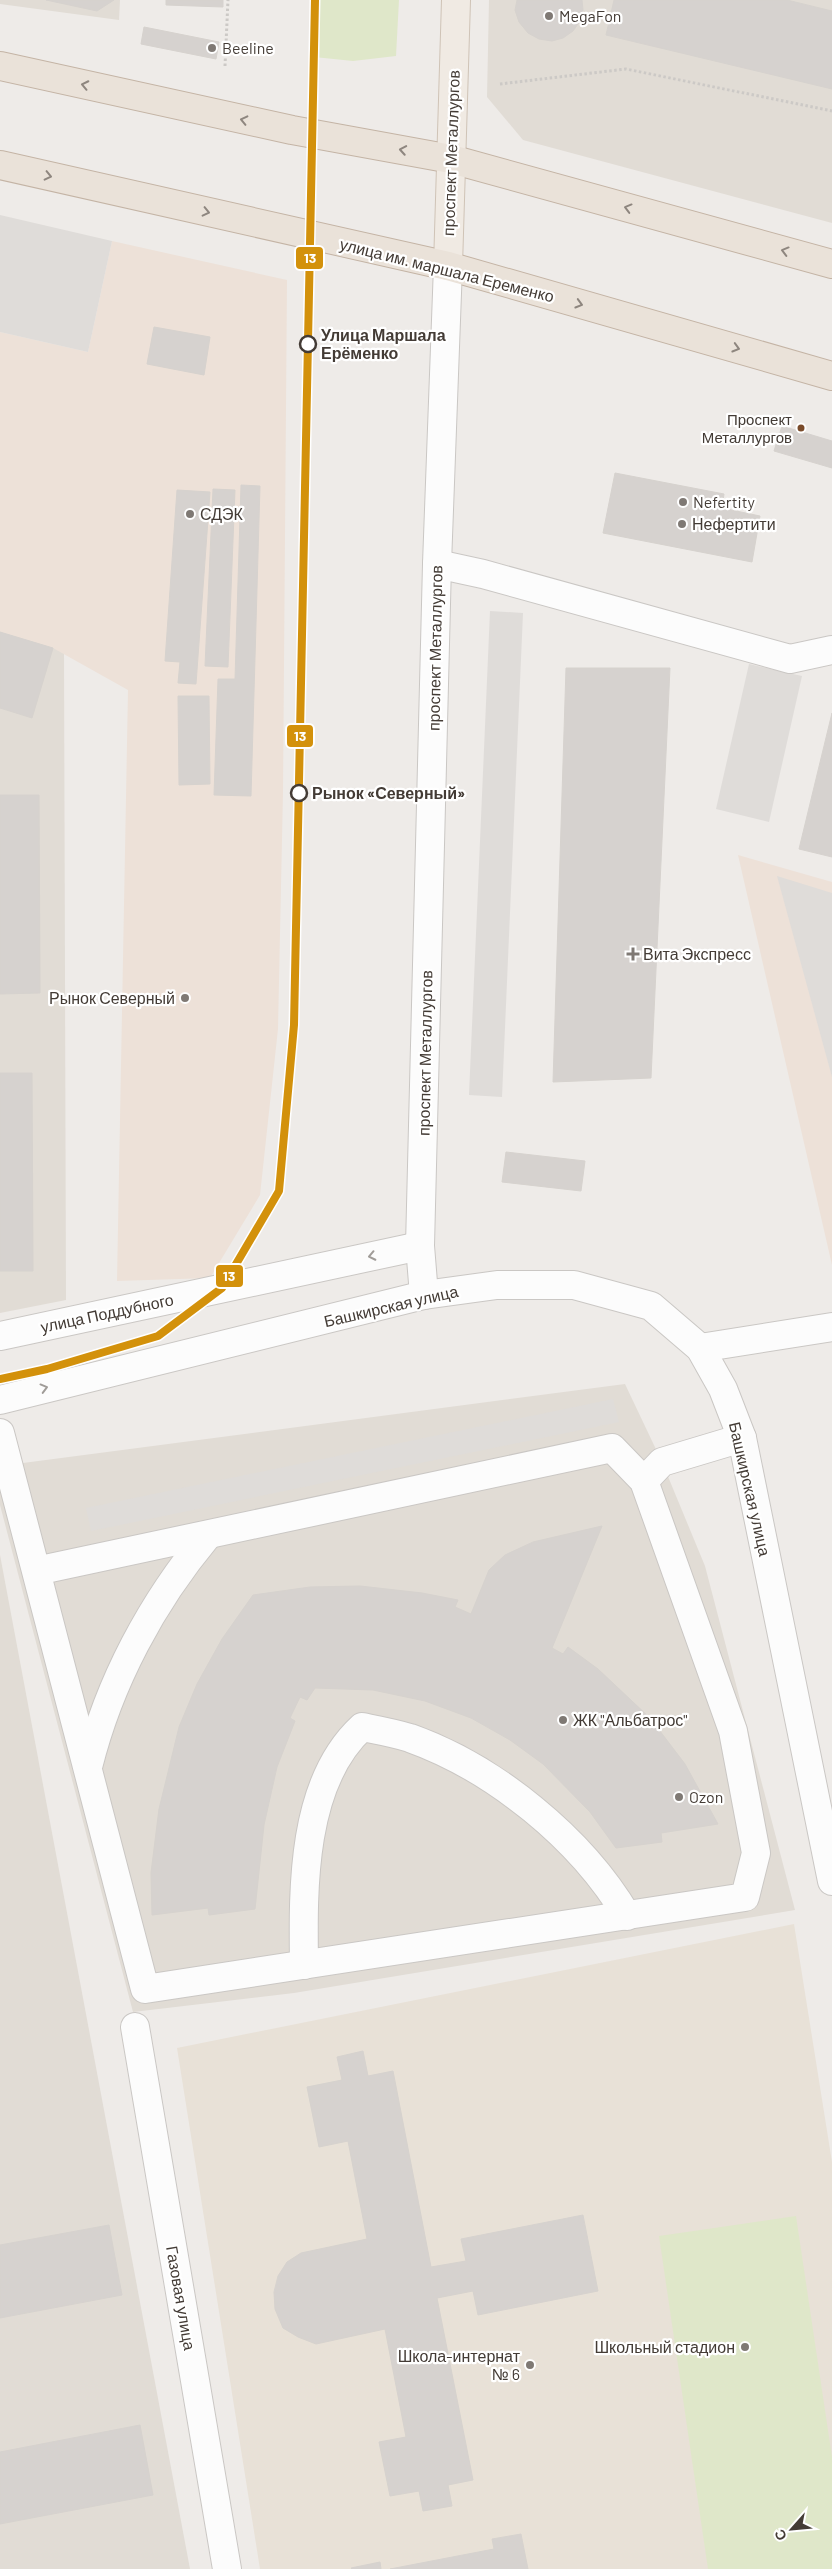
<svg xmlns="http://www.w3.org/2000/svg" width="832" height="2569" font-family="Barlow,sans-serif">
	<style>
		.residential { fill: #e1dcd5 }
		.commercial { fill: #ede1d8 }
		.education { fill: #e8e1d7 }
		.green { fill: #dfe7c9 }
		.parking { fill: #dfdcd9 }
		.building { fill: #d6d2cf; stroke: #d6d2ce }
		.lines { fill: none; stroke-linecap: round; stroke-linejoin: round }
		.minor-casing { stroke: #cac7c4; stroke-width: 30 }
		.major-casing { stroke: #cfc3b6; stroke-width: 30 }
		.highway-casing { stroke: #c4b4a5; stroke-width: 30 }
		.path { stroke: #ccc9c6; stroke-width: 3; stroke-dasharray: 2.5 2.5; stroke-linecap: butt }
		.minor { stroke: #fcfcfc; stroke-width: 28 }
		.major { stroke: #f0eae3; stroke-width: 28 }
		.highway { stroke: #eae2d9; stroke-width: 28 }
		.tram-1-casing { stroke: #fff; stroke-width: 11 }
		.tram-1 { stroke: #d3910b; stroke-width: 8 }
		.oneway { stroke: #8e867f }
		.oneway2 { stroke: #a09c98 }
		.poi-dot { fill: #7f7974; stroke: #fff; stroke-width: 2 }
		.stop-dot { fill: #fff; stroke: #433b35; stroke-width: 2.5 }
		.bus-dot { fill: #7a4b2a; stroke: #fff; stroke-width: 2 }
		.labels { text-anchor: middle; stroke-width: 4.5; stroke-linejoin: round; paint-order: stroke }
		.bus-label { font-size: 15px; fill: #433b35; stroke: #fff; text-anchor: end }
		.poi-label { font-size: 16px; fill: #433b35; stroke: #fff; text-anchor: start }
		.street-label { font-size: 16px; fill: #433b35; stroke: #fff }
		.stop-label { font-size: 16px; font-weight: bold; fill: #433b35; stroke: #fff; text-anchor: start }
		.line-badge { stroke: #fff; stroke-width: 2 }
		.badge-label { font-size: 14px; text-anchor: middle; font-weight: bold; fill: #fff }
	</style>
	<rect width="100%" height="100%" fill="#eeebe8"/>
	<!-- residential -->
	<g class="residential">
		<path d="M0,0H120L119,20L0,4Z"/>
		<path d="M489,0H832V223L523,140L487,97Z"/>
		<path d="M0,631L64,648L66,1300L0,1313Z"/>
		<path d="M625,1384L662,1462L705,1566L795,1910L294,1993L133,2012L0,1505V1466Z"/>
		<path d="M0,1555L190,2569H0Z"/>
	</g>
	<!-- commercial -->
	<g class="commercial">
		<path d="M112,241L287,280L283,792L278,1029L260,1195L210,1278L117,1281L128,690L53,648L0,632V332L88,352Z"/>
		<path d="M738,855L832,882V1265Z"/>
	</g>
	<!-- education -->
	<path class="education" d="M794,1924L832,2162V2569H260L177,2048Z"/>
	<!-- green -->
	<g class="green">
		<path d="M316,0H399L396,56L353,61L314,57Z"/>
		<path d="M796,2216L832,2457V2569H708L659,2236Z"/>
	</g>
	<!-- parking -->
	<g class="parking">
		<path d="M0,215L112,241L88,352L0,332Z"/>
		<path d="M490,611L523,613L502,1097L469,1095Z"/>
		<path d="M749,664L802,676L769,822L716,809Z"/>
		<path d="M777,876L832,893V1077Z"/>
		<path d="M613,1399L619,1422L91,1531L86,1508Z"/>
	</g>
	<!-- building -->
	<g class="building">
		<path d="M46,0H114L97,11Z"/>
		<path d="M166,0H223V7L166,5Z"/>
		<path d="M517,0H582L583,10L580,21L573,31L563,38L552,41L539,39L528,33L519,22L515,10Z"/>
		<path d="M614,0H787L832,11V89L606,35Z"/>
		<path d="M144,27L219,42L216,59L141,44Z"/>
		<path d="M154,327L210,337L204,375L147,364Z"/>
		<path d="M782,426L832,441V468L774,451Z"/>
		<path d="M615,473L724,494L722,508L760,516L752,562L603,533Z"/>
		<path d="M241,485L260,486L251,796L214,795L218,679H235Z"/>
		<path d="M213,489L235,490L228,667L205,666Z"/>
		<path d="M177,490L210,492L196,684L178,683L180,662L165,661Z"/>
		<path d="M0,632L53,648L32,718L0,708Z"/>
		<path d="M566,668H670L651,1078L553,1082Z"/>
		<path d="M178,696H209L210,784L179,785Z"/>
		<path d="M832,713V857L799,849Z"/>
		<path d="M0,795H39L40,993L0,994Z"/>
		<path d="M0,1073H32L33,1271H0Z"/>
		<path d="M506,1152L585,1161L581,1191L502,1182Z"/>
		<path d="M602,1526L552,1648L563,1654L568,1647L598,1669L650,1718L685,1764L718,1824L661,1833L662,1842L616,1848L590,1812L543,1764L510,1740L471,1718L425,1701L373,1690L315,1688L307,1700L300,1697L290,1718L295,1721L277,1767L264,1825L255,1909L209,1915L208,1908L152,1915L151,1873L159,1809L179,1727L197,1684L222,1639L253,1595L310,1587L360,1586L422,1593L458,1600L455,1607L471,1614L489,1570L505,1555L533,1542Z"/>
		<path d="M363,2051L368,2076L393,2071L431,2267L466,2261L461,2239L583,2215L598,2291L478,2315L473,2291L437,2298L473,2480L448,2485L452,2506L423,2511L419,2491L390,2496L379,2442L406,2437L385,2329L316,2344L298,2337L283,2328L275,2309L274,2292L278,2276L287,2262L301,2253L367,2239L348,2141L319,2147L307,2087L342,2080L337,2057Z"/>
		<path d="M109,2225L122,2295L0,2318V2245Z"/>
		<path d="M140,2425L153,2495L0,2524V2452Z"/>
		<path d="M521,2534L528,2569H390L494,2549L492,2539Z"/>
		<path d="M380,2562L381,2569H352L351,2568Z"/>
	</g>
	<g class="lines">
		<defs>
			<g id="minor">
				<path d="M437,564L483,574L790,659L832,650"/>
				<path d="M424,1295L420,1246L437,564L448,266"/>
				<path d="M0,1336L420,1246"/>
				<path d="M700,1348L832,1327"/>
				<path d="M0,1400L424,1295L497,1285H574L651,1306L700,1348L723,1389L742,1438L832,1881"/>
				<path d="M0,1433L145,1989L745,1897L756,1853L733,1731L644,1481L612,1448L36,1571"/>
				<path d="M644,1481L662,1462L742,1438"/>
				<path d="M88,1767C109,1682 152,1602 208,1535"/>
				<path d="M304,1965C303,1889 301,1783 362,1727C377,1730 394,1733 410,1738C494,1768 581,1838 627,1916"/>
				<path d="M135,2027L227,2569"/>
			</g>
			<path id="major" d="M448,266L456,0"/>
			<g id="highway">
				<path d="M0,66L292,130L451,159L832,264"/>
				<path d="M0,165L448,266L832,376"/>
			</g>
		</defs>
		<!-- minor casing -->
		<use href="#minor" class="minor-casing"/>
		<!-- major casing -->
		<use href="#major" class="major-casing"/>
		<!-- highway casing -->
		<use href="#highway" class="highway-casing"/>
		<!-- path -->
		<g class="path">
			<path d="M225,66L228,0"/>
			<path d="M500,84L626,69L832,111"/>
		</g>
		<!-- minor -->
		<use href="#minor" class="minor"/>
		<!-- major -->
		<use href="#major" class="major"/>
		<!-- highway -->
		<use href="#highway" class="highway"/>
		<defs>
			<path id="tram-1" d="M0,1379L47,1369L158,1336L222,1288L279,1191L294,1025L315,0"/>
		</defs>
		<!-- tram-1 casing -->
		<use href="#tram-1" class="tram-1-casing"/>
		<!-- tram-1 -->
		<use href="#tram-1" class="tram-1"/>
	</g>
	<!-- one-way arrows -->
	<defs><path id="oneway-chevron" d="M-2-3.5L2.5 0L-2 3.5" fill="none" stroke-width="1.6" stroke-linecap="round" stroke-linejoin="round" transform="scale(1.25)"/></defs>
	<g class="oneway">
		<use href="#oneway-chevron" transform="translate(85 85) rotate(-168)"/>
		<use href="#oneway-chevron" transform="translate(244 120) rotate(-167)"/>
		<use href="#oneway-chevron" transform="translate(403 150) rotate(-170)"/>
		<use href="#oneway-chevron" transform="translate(48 176) rotate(13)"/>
		<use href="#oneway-chevron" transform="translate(628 208) rotate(-165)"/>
		<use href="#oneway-chevron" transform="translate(206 212) rotate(13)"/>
		<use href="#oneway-chevron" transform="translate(785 251) rotate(-165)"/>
		<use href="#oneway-chevron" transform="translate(579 304) rotate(16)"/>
		<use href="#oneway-chevron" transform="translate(736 348) rotate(16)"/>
	</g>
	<g class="oneway2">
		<use href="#oneway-chevron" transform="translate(372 1256) rotate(168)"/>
		<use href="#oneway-chevron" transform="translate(44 1388) rotate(-15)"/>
	</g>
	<!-- markers -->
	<g class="poi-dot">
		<circle cx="549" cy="16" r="5"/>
		<circle cx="212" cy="48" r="5"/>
		<circle cx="683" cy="502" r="5"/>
		<circle cx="190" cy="514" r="5"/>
		<circle cx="682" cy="524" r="5"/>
		<path d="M630.5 946.5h5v5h5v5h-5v5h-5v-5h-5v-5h5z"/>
		<circle cx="185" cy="998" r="5"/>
		<circle cx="563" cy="1720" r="5"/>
		<circle cx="679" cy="1797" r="5"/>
		<circle cx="745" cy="2347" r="5"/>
		<circle cx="530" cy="2365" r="5"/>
	</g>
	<g class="stop-dot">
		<circle cx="308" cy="344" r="8"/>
		<circle cx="299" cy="793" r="8"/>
	</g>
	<circle class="bus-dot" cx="801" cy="428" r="4.5"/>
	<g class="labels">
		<!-- bus labels -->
		<g class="bus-label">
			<text x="792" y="425">Проспект<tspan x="792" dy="18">Металлургов</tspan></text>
		</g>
		<!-- poi labels -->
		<g class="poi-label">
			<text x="559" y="22">MegaFon</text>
			<text x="222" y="54">Beeline</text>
			<text x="693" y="508">Nefertity</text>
			<text x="200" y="520">СДЭК</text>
			<text x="692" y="530">Нефертити</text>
			<text x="643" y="960">Вита Экспресс</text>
			<text x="175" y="1004" text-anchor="end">Рынок Северный</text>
			<text x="573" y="1726">ЖК "Альбатрос"</text>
			<text x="689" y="1803">Ozon</text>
			<text x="735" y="2353" text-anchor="end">Школьный стадион</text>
			<text x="520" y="2362" text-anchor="end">Школа-интернат<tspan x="520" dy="18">№ 6</tspan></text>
		</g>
		<!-- street labels -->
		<g class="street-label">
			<text transform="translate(451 153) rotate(-88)" y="6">проспект Металлургов</text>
			<text transform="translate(447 270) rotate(14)" y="6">улица им. маршала Еременко</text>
			<text transform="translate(435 648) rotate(-89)" y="6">проспект Металлургов</text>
			<text transform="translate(425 1053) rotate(-89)" y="6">проспект Металлургов</text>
			<text transform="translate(391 1306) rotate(-13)" y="6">Башкирская улица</text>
			<text transform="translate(107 1313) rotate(-12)" y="6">улица Поддубного</text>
			<text transform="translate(750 1489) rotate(77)" y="6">Башкирская улица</text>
			<text transform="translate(181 2298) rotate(80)" y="6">Газовая улица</text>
		</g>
		<!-- stop labels -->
		<g class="stop-label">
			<text x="321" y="341">Улица Маршала<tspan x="321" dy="18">Ерёменко</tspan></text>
			<text x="312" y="799">Рынок «Северный»</text>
		</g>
	</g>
	<g class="line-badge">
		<rect x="295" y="246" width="29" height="24" rx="5" fill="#d3910b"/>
		<rect x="286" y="724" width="28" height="24" rx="5" fill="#d3910b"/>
		<rect x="215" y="1264" width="29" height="24" rx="5" fill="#d3910b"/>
	</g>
	<g class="badge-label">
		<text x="310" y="263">13</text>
		<text x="300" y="741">13</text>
		<text x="229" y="1281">13</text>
	</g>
	<!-- north arrow -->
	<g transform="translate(792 2529) rotate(243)" stroke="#ffffff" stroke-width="4" paint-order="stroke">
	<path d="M0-4L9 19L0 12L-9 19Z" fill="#433b35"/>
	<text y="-8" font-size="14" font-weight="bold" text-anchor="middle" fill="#433b35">С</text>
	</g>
</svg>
